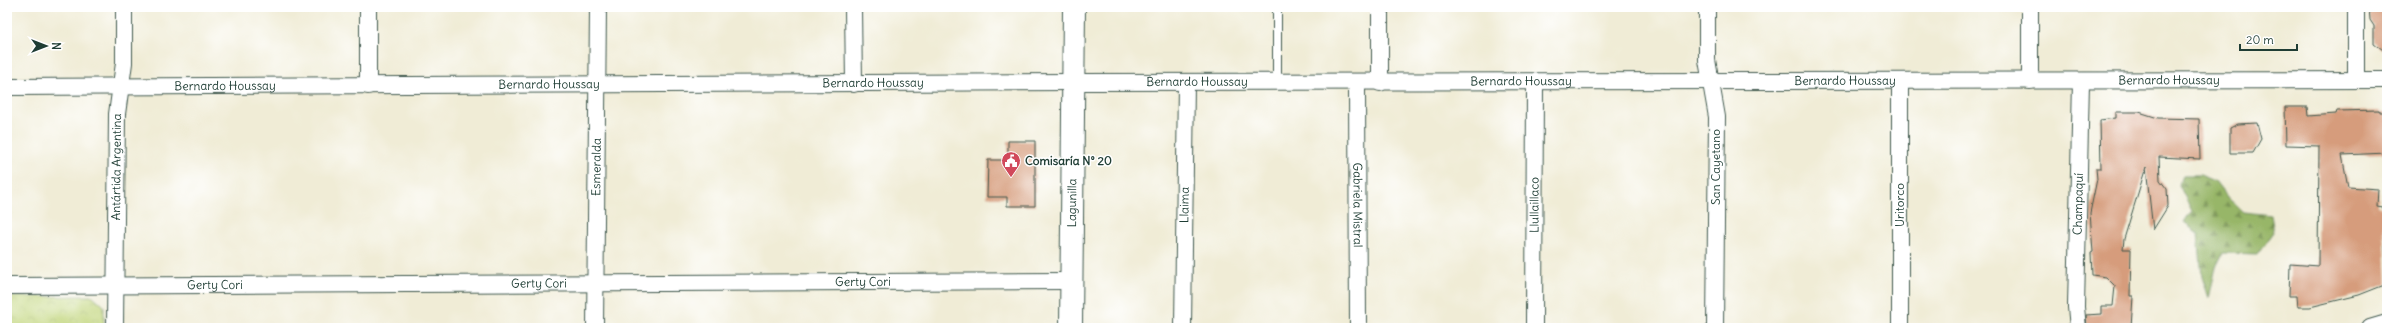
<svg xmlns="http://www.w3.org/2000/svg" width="2394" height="335" font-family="Delius,sans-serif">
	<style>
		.forest { fill: url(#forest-firs); stroke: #5b7a4e }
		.park { fill: url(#park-crowns); stroke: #6f8856 }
		.building { fill: #d69c7b }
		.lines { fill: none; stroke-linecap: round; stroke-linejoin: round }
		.service-casing { stroke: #3e574c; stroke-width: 10 }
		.minor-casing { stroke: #3e574c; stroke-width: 18 }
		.secondary-casing { stroke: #3e574c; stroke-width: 24 }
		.service { stroke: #fff; stroke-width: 8 }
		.minor { stroke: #fff; stroke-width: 16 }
		.secondary { stroke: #fff; stroke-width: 22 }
		.labels { text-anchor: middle; stroke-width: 3; stroke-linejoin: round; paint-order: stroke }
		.street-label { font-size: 12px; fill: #1f3d34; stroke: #fff }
		.poi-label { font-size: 12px; font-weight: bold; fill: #1f3d34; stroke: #fff; text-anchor: start }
	</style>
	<defs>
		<pattern id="forest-firs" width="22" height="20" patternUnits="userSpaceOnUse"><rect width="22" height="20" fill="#97b668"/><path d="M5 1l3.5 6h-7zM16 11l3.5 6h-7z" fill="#7b9556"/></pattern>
		<pattern id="park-crowns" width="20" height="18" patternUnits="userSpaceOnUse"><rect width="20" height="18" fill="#bfd477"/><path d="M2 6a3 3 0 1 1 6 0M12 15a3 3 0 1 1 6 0" fill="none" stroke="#a4b768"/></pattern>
	</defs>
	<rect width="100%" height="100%" fill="#fff"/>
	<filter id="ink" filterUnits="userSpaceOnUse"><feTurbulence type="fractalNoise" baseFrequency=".025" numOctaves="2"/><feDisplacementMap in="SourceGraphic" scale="8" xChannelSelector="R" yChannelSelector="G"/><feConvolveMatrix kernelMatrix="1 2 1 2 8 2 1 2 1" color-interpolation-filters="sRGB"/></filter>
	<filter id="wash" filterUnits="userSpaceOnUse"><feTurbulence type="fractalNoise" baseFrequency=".012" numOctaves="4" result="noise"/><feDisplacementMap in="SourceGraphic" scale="16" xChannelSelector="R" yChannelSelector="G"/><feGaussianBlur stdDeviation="0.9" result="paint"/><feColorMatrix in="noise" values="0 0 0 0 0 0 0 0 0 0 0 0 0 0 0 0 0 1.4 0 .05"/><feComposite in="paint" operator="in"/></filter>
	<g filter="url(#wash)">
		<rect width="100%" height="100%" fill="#f0ecd6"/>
		<!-- forest -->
		<path class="forest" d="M2182,175H2200L2215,181L2228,198L2243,212L2271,215L2274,232L2258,254L2223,253L2216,267L2209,298L2202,277L2198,233L2184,223L2192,211L2179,185Z"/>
		<!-- park -->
		<path class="park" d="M93,296L104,306V328H7V297Z"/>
		<g id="blocks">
			<!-- building -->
			<g class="building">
				<path d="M2369,7H2387V53L2374,43V26L2370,20Z"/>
				<path d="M2285,107H2307L2308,116L2336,114L2337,111L2379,110V112H2387V153L2342,155L2348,187L2378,189L2377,206L2383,207L2387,284L2359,295L2310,307H2298L2297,296H2289L2290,264L2318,266L2319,146L2286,145Z"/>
				<path d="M2116,112H2139L2158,118L2199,119L2200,159L2159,157L2160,180L2167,189L2168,206L2153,230L2146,167L2124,239L2123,249H2131L2130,296H2133L2131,328H2087L2086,315L2101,314V306H2113L2115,286L2106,277L2092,275L2091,253L2093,252L2090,213L2097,179L2096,168H2101L2100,120L2116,118Z"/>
				<path d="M2257,123L2261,139L2253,153H2230V128L2238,124Z"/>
				<path d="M1008,141H1035V206H1007V197H987L988,160H1008Z"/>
			</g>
		</g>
	</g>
	<g filter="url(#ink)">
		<use href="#blocks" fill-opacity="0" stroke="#3e574c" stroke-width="1"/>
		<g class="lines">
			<defs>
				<path id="service" d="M1277,7V83"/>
				<g id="minor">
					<path d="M368,7V86"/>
					<path d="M853,7L854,84"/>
					<path d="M1380,7V83"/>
					<path d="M1707,7V60L1717,117L1715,328"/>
					<path d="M2030,7V81"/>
					<path d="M2356,7V80"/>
					<path d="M1900,81V328"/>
					<path id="s1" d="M1357,83L1358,328"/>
					<path id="s2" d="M7,87L1074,82L2387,80"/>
					<path id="s3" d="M7,286L1071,281"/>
					<path id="s4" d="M115,328L117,114L124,63V7"/>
					<path id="s5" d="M595,328L598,7"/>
					<path id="s6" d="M1183,328L1186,82"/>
					<path id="s7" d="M1534,328L1535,82"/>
					<path id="s8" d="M2078,328L2076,307L2081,81"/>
					<path d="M2370,328L2387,323"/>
				</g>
				<g id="secondary">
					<path id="s9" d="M1071,328L1074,7"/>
				</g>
			</defs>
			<!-- service casing -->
			<use href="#service" class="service-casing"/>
			<!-- minor casing -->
			<use href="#minor" class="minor-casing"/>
			<!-- secondary casing -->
			<use href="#secondary" class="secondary-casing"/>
			<!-- service -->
			<use href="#service" class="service"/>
			<!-- minor -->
			<use href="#minor" class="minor"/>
			<!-- secondary -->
			<use href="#secondary" class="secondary"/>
		</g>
	</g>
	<!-- icons -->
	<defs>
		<symbol id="civic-pin" viewBox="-11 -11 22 30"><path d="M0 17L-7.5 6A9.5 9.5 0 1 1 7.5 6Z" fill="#d1495b" stroke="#fff"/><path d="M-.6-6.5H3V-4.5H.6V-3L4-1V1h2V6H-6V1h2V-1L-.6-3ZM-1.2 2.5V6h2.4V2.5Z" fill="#fff"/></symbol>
	</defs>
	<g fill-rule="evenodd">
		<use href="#civic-pin" x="1000" y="150" width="22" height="30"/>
	</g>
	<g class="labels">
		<!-- street labels -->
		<g class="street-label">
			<text dy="4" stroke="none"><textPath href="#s2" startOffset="2162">Bernardo Houssay</textPath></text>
			<text dy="4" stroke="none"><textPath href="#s2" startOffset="1190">Bernardo Houssay</textPath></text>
			<text dy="4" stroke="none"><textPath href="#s2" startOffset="1514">Bernardo Houssay</textPath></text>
			<text dy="4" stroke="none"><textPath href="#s2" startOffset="1838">Bernardo Houssay</textPath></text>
			<text dy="4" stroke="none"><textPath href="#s2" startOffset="866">Bernardo Houssay</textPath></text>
			<text dy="4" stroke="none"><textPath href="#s2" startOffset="542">Bernardo Houssay</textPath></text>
			<text dy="4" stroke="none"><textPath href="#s2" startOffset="218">Bernardo Houssay</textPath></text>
			<text dy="4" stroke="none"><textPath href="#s4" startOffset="161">Antártida Argentina</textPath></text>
			<text transform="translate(1716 167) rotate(-90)" y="4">San Cayetano</text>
			<text dy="4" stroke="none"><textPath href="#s5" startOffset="161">Esmeralda</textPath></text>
			<text dy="4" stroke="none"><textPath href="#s9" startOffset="125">Lagunilla</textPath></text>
			<text dy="4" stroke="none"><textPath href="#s8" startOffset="124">Champaquí</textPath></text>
			<text dy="4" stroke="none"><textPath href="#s6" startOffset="123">Llaima</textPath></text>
			<text dy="4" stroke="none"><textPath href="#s1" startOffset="122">Gabriela Mistral</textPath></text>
			<text dy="4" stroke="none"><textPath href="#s7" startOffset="123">Llullaillaco</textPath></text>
			<text transform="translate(1900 205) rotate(-90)" y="4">Uritorco</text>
			<text dy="4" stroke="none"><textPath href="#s3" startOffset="856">Gerty Cori</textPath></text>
			<text dy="4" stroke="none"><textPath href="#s3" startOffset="208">Gerty Cori</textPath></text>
			<text dy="4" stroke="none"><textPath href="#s3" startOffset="532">Gerty Cori</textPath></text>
		</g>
		<!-- poi labels -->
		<g class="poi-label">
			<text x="1025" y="165">Comisaría N° 20</text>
		</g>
	</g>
	<!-- margin -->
	<rect width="2394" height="335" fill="none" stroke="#fff" stroke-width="24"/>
	<!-- north arrow -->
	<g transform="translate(46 46) rotate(90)" stroke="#ffffff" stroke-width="3" paint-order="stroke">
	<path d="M0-3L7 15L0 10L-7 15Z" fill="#1f3d34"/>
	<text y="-6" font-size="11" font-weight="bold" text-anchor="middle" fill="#1f3d34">N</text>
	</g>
	<!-- scale -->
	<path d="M2240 44v6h57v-6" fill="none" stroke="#1f3d34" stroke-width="2"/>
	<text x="2246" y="44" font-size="12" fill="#1f3d34" stroke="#ffffff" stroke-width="3" paint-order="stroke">20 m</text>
</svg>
